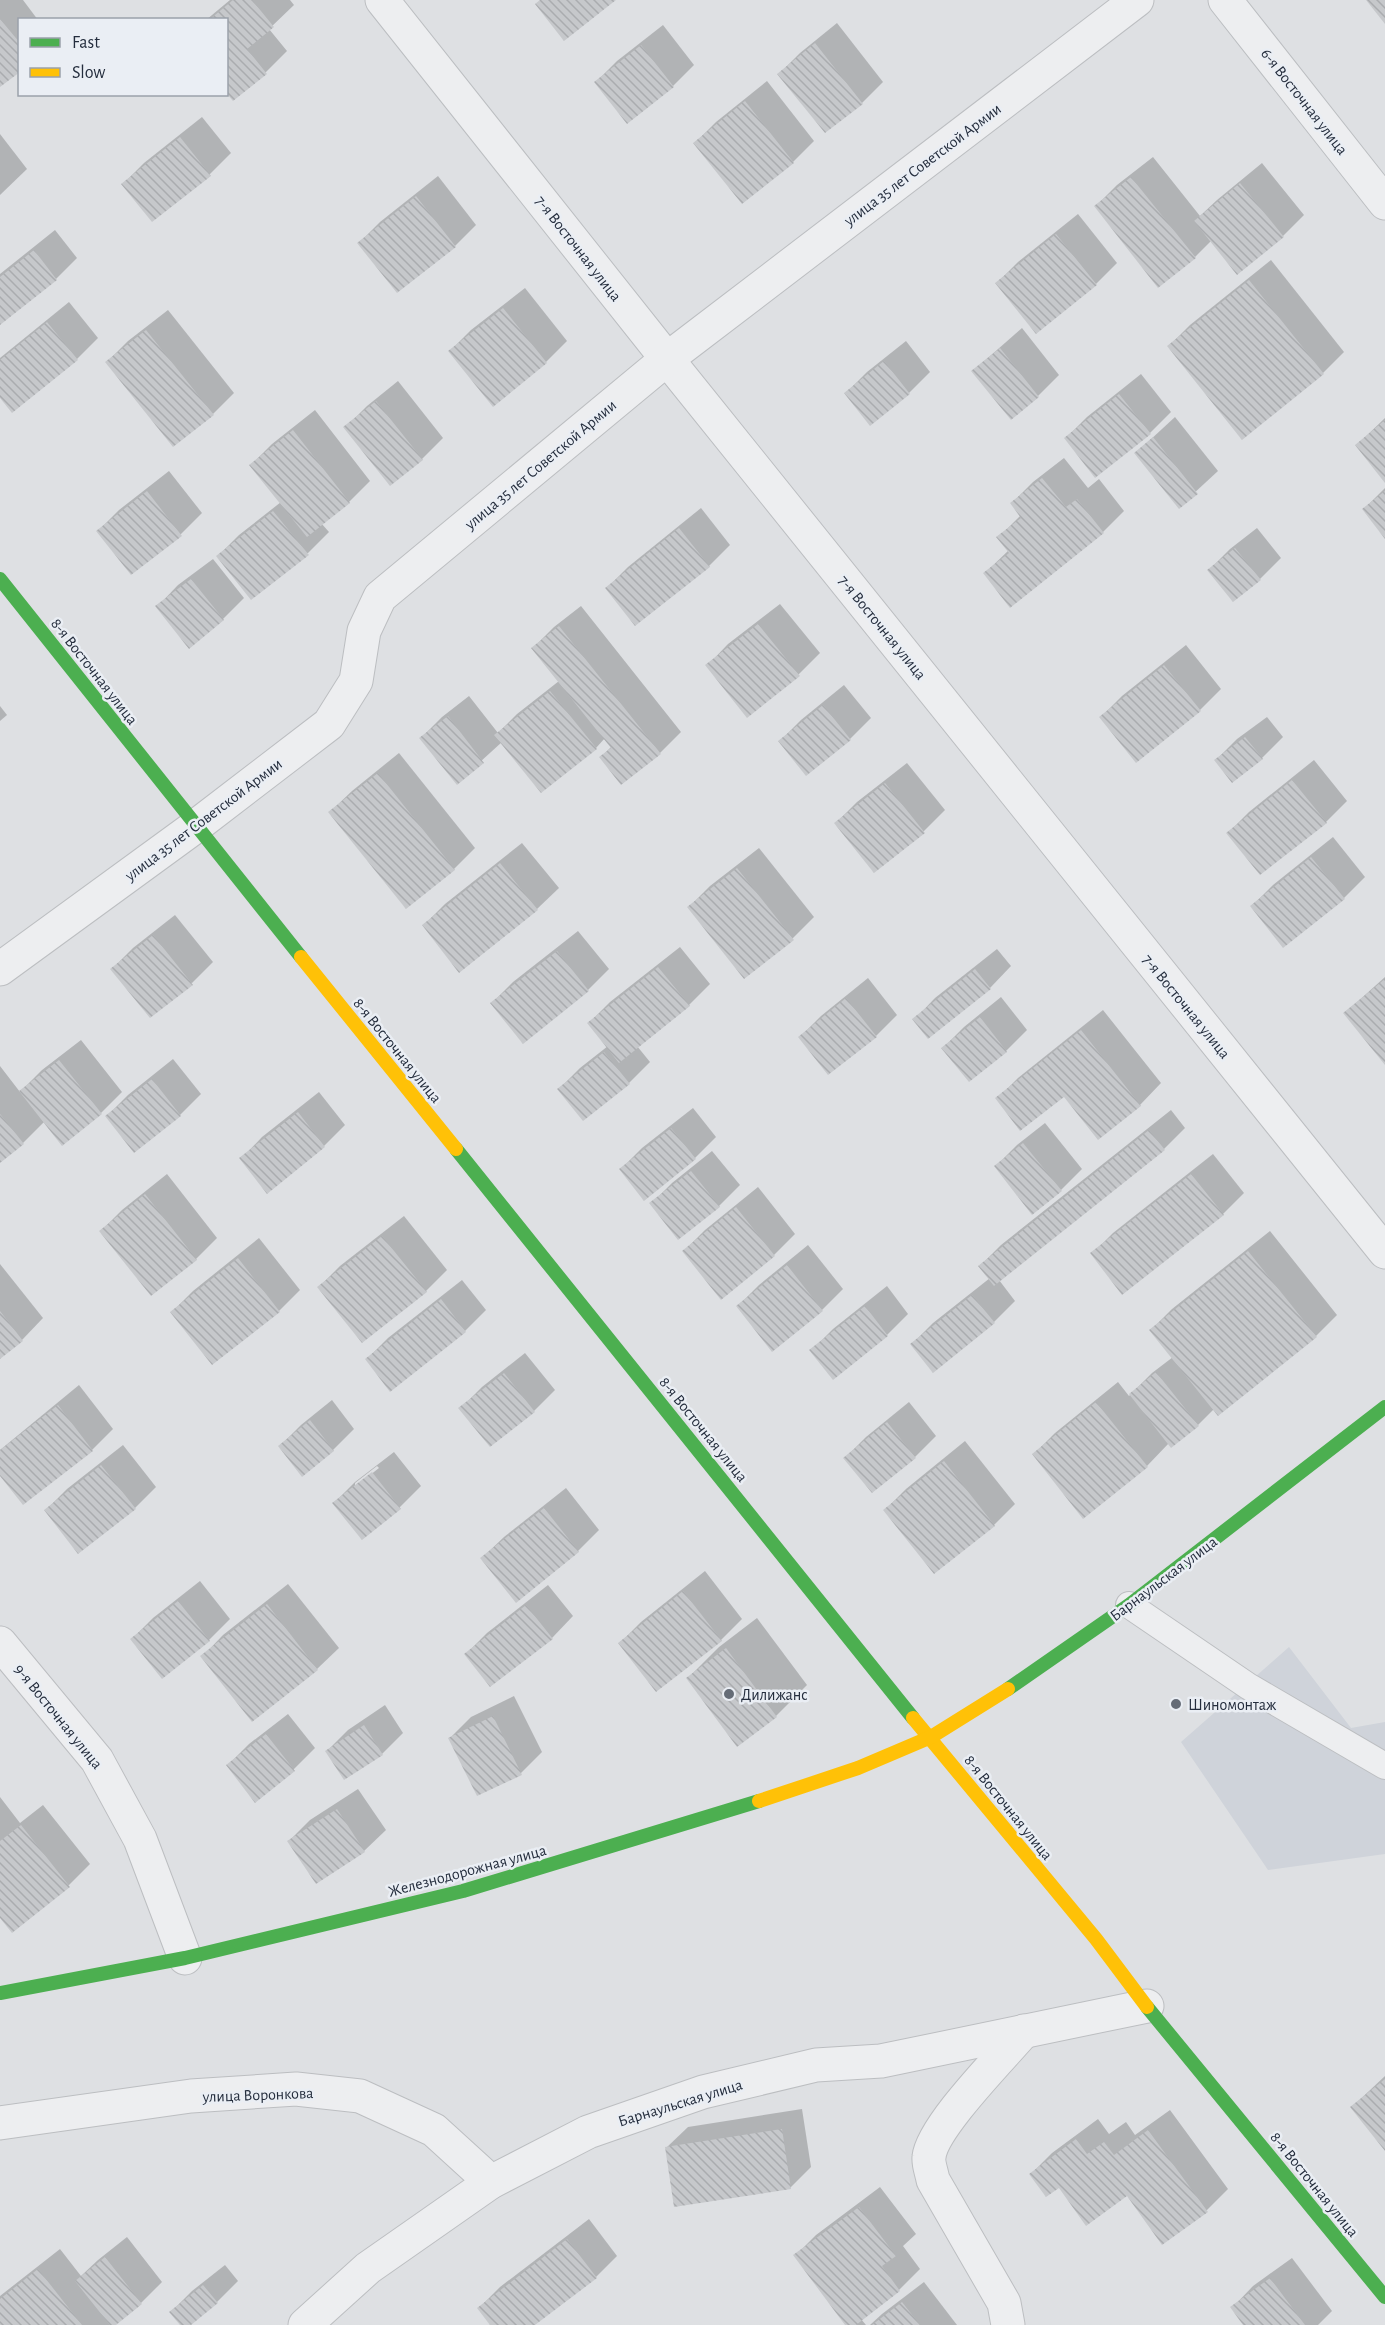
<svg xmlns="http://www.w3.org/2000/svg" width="1385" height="2325" font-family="'Alegreya Sans',sans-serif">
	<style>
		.built { fill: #cfd3da }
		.shadow { fill: #0003; fill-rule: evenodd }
		.building { fill: url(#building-back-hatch) }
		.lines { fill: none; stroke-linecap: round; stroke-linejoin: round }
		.lane-casing { stroke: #bcbec1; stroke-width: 28 }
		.street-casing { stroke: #bcbec1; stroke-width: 35 }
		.lane { stroke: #edeef0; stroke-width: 26 }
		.street { stroke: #edeef0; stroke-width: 33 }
		.fast { stroke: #4caf50; stroke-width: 14 }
		.slow { stroke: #ffc107; stroke-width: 14 }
		.poi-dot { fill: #656c77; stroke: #eaeef4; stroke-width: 2 }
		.labels { text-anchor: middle; stroke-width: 5; stroke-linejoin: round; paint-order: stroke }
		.street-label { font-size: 16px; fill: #242d3d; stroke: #eaeef4 }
		.poi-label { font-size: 16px; fill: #242d3d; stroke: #eaeef4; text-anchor: start }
	</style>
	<defs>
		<pattern id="building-back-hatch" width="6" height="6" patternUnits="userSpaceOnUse" patternTransform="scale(1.5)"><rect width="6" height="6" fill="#c6c8cb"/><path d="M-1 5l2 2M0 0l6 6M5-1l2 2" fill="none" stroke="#aaacaf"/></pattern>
	</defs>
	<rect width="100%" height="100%" fill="#dee0e3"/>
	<!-- built -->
	<path class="built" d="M1289,1647L1351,1728L1385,1722V1854L1268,1870L1181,1742Z"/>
	<!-- shadow -->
	<g class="shadow">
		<path d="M0,0H23L38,20H20V70L0,85Z"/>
		<path d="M230,0H290L294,5L269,29L287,51L266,72L233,99L226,20H206Z"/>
		<path d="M837,23L883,82L862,103L779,74L800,53Z"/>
		<path d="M663,25L694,65L673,86L596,82L617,61Z"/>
		<path d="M767,81L814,141L793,162L695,143L716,122Z"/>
		<path d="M202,117L231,153L210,174L123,184L144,163Z"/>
		<path d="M0,134L27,169L0,195Z"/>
		<path d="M1153,157L1200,216L1217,200L1262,163L1304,215L1283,236L1212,240L1195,257L1096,206L1117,185Z"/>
		<path d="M438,176L476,225L455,246L359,243L380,222Z"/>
		<path d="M1078,214L1117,263L1096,284L997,283L1018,262Z"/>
		<path d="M55,230L77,258L56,279L0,323V274Z"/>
		<path d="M1271,260L1344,352L1323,373L1169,346L1190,325Z"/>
		<path d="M525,288L567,341L546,362L450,351L471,330Z"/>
		<path d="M69,302L98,338L77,359L0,396V358Z"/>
		<path d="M168,310L234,393L213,414L107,362L128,341Z"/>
		<path d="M1022,328L1059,375L1038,396L973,371Z"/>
		<path d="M906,341L930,372L909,393L871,424L846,393L867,372Z"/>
		<path d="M1141,374L1171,412L1150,433L1066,438L1087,417Z"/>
		<path d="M398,381L443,438L422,459L345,428L367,406Z"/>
		<path d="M315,410L370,481L349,502L321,523L329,532L308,553L218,556L239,535L281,502L251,465L272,444Z"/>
		<path d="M1175,417L1218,471L1179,507L1136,453Z"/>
		<path d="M1385,418V481L1357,445Z"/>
		<path d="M1064,458L1088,488L1099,479L1124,511L1103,532L985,573L1009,550L998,538L1021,515L1012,503L1033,482Z"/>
		<path d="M169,471L202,513L181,534L132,573L98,531L119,510Z"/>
		<path d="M1385,488V537L1364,509Z"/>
		<path d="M701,508L730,545L709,566L607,588L628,567Z"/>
		<path d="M1257,528L1281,558L1260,579L1209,570L1230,549Z"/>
		<path d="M213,559L244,598L223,619L157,607L178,585Z"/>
		<path d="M780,604L820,653L799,674L747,716L707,666L728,644Z"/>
		<path d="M581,606L681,732L660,753L601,757L612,746L605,738L596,748L502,742L457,783L421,738L442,717L469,696L498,733L517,714L559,681L533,648L554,627Z"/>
		<path d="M1186,645L1221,689L1200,710L1101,717L1122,696Z"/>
		<path d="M844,685L871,718L850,739L780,741L801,720Z"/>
		<path d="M0,706L7,715L0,721Z"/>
		<path d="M1267,717L1283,737L1262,758L1216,760L1237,739Z"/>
		<path d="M399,753L475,848L454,869L330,812L352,791Z"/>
		<path d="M1314,760L1347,801L1326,822L1228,833L1249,812Z"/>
		<path d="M907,763L945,810L924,831L874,871L836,823L857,802Z"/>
		<path d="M1333,837L1365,877L1344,898L1252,906L1273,885Z"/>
		<path d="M522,843L559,888L537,909L460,971L424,925L445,904Z"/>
		<path d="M759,848L814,917L793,938L744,977L689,907L710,886Z"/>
		<path d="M175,915L213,962L192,983L112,969L133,948Z"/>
		<path d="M578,931L609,969L588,990L492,1003L513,982Z"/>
		<path d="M680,947L710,984L689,1005L637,1046L650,1062L629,1083L559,1089L580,1068L608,1046L589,1023L610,1002Z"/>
		<path d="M997,949L1011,966L990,988L914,1020L935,998Z"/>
		<path d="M1385,977V1062L1345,1013Z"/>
		<path d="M868,978L897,1015L876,1036L800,1037L821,1016Z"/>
		<path d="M1001,997L1027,1030L1006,1051L943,1048L964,1027Z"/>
		<path d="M1103,1010L1161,1083L1140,1105L1098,1138L1064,1095L997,1099L1018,1078Z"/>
		<path d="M81,1040L122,1092L101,1113L44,1122L23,1143L0,1160V1066L20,1092L42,1070Z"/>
		<path d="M173,1059L201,1094L180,1115L134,1151L107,1116L128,1095Z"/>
		<path d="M319,1092L345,1125L324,1146L267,1192L241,1159L262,1137Z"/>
		<path d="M693,1108L716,1137L695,1158L621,1169L642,1148Z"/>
		<path d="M1171,1110L1185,1128L1164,1149L999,1280L1015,1301L994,1322L912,1344L933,1323L990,1278L980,1266L1001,1245Z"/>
		<path d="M1045,1123L1082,1169L1061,1190L996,1166L1017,1145Z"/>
		<path d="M712,1151L740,1185L719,1206L651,1204L672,1183Z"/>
		<path d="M1213,1154L1244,1193L1223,1214L1092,1254L1113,1233Z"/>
		<path d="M167,1174L217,1238L196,1259L101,1231L122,1210Z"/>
		<path d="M758,1187L795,1234L774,1255L684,1251L705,1230Z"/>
		<path d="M404,1216L447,1270L426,1291L319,1287L340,1266Z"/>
		<path d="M1270,1231L1337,1315L1316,1336L1218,1414L1214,1409L1198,1425L1169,1443L1147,1466L1034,1454L1055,1433L1118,1382L1129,1396L1152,1373L1173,1357L1151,1330L1172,1309Z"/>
		<path d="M259,1238L300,1290L279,1311L172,1312L193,1291Z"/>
		<path d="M808,1245L843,1289L822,1310L738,1306L759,1285Z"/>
		<path d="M0,1264L43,1318L22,1340L0,1357Z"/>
		<path d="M462,1280L486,1310L465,1331L390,1390L367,1359L388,1338Z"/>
		<path d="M887,1286L908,1314L887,1335L833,1378L811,1351L833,1329Z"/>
		<path d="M525,1353L555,1390L534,1411L461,1408L482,1387Z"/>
		<path d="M79,1385L113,1429L92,1450L24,1503L0,1474V1450Z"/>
		<path d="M332,1400L354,1429L333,1450L280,1446L301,1425Z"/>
		<path d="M909,1402L936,1436L915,1457L872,1491L845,1458L866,1437Z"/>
		<path d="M965,1441L1015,1504L994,1525L935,1572L885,1510L906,1489Z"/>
		<path d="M123,1445L156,1487L135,1508L79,1552L46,1510L67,1489Z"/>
		<path d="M394,1452L421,1486L400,1507L362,1538L334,1503L355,1482ZM377,1466L379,1468L355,1487V1483Z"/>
		<path d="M566,1488L599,1530L578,1551L482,1558L504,1537Z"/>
		<path d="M705,1571L742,1619L721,1640L657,1690L620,1643L641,1622Z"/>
		<path d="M200,1581L230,1619L209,1640L132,1639L153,1618Z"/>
		<path d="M288,1584L339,1648L317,1669L252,1720L202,1657L223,1635Z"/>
		<path d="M548,1585L573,1616L552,1638L490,1685L466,1654L487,1633Z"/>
		<path d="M757,1618L807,1685L776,1716L738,1745L688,1678L719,1647Z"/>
		<path d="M514,1696L542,1752L521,1773L450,1738L471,1717Z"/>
		<path d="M385,1705L403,1733L382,1754L327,1751L348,1730Z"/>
		<path d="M288,1714L315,1748L294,1769L255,1800L228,1765L249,1744Z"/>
		<path d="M358,1789L386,1830L364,1851L316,1882L289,1841L310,1820Z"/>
		<path d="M0,1797L20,1823L43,1805L90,1864L69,1885L12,1931L0,1916Z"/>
		<path d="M1385,2076V2149L1352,2107Z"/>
		<path d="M802,2109L811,2167L790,2188L666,2148L688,2127Z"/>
		<path d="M1170,2110L1228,2189L1207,2210L1163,2243L1127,2194L1059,2186L1031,2174L1052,2153L1098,2119L1109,2134L1126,2122L1135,2135Z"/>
		<path d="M880,2187L916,2234L903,2246L920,2269L899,2290L861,2319L866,2325H847L795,2256L816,2235Z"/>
		<path d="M589,2219L617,2256L596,2277L533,2325H491L479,2308L500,2287Z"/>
		<path d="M127,2237L162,2282L141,2303L114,2325H0V2296L60,2249L81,2276L98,2260Z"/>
		<path d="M1292,2258L1332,2311L1318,2325H1245L1232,2308L1253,2286Z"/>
		<path d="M225,2265L238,2281L217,2302L189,2325H182L171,2312L192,2291Z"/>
		<path d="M924,2282L957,2325H870L882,2314Z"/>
	</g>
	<!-- building -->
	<g class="building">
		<path d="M233,0H252L274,27L247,49L267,74L233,101L226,93V20H209Z"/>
		<path d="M540,0H616L564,41L535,4Z"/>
		<path d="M1366,0H1385V24Z"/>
		<path d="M0,19L20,43V72L0,87Z"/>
		<path d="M815,43L863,104L825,133L777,74Z"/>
		<path d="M641,45L674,87L627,124L594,82Z"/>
		<path d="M745,101L794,163L742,204L693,143Z"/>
		<path d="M180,137L211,176L152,222L121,184Z"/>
		<path d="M1131,177L1196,258L1158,288L1094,206Z"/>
		<path d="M1240,183L1284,237L1237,275L1194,221Z"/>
		<path d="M416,196L456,247L397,293L357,243Z"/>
		<path d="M1056,234L1097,285L1036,334L995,283Z"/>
		<path d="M34,250L57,280L0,325V277Z"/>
		<path d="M1249,280L1324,374L1242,440L1167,346Z"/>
		<path d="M503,308L547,363L493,407L448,351Z"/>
		<path d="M47,322L78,360L12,413L0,398V360Z"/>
		<path d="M146,330L214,415L173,447L105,362Z"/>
		<path d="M1000,348L1039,397L1011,420L971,371Z"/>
		<path d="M884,361L910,394L870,426L844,393Z"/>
		<path d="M1119,394L1151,434L1095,478L1064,438Z"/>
		<path d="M376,401L423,460L390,486L343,427Z"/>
		<path d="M1385,420V483L1355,445Z"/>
		<path d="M293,430L350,503L307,537L249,465Z"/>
		<path d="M1153,437L1198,494L1179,509L1134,453Z"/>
		<path d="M1042,478L1066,507L1077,499L1104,533L1010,608L983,573L1009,553L996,537L1021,518L1010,503Z"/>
		<path d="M147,491L182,536L131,575L96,531Z"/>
		<path d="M1385,491V539L1362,509Z"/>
		<path d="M273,511L309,555L251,600L216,556Z"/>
		<path d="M679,528L710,567L635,626L605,588Z"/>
		<path d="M1235,548L1261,580L1233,602L1207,570Z"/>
		<path d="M191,579L224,620L189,649L155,606Z"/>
		<path d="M758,624L800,676L747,718L705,665Z"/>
		<path d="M559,626L661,754L621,785L599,757L611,748L531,648Z"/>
		<path d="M1164,665L1201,711L1136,763L1099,717Z"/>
		<path d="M550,691L597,749L541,793L494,735Z"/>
		<path d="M823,705L851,740L806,776L778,741Z"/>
		<path d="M448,716L484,763L457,785L419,738Z"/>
		<path d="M1245,737L1263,759L1232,783L1214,760Z"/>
		<path d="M378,773L455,870L406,909L328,812Z"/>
		<path d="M1292,780L1327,823L1260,875L1226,833Z"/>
		<path d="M885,783L925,833L874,873L834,823Z"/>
		<path d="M1311,857L1345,899L1283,948L1250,906Z"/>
		<path d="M500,863L538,910L459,973L422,925Z"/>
		<path d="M737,868L794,940L744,979L687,907Z"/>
		<path d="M153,935L193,985L150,1018L110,969Z"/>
		<path d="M557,951L589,991L523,1044L490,1003Z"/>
		<path d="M658,967L690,1006L619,1063L587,1023Z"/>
		<path d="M975,969L991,989L928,1039L912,1019Z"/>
		<path d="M1385,979V1065L1343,1013Z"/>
		<path d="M846,998L877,1037L828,1075L798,1037Z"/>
		<path d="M980,1017L1007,1052L969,1082L941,1048Z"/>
		<path d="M1081,1030L1141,1106L1098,1140L1064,1097L1020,1131L995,1098Z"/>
		<path d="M604,1052L630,1084L583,1121L557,1089Z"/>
		<path d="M59,1060L102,1114L62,1146L19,1091Z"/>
		<path d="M152,1079L181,1116L134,1153L105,1116Z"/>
		<path d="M298,1112L325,1147L267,1194L239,1158Z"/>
		<path d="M0,1114L24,1144L0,1163Z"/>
		<path d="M671,1128L696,1159L644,1201L619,1169Z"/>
		<path d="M1149,1130L1165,1150L994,1286L978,1266Z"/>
		<path d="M1023,1143L1062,1191L1032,1215L994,1166Z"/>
		<path d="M691,1171L720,1207L678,1240L649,1203Z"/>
		<path d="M1191,1174L1224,1215L1122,1295L1090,1253Z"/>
		<path d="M145,1194L197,1260L151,1296L99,1231Z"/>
		<path d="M736,1207L775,1256L721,1300L682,1251Z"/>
		<path d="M382,1236L427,1292L362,1343L317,1287Z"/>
		<path d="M1248,1251L1317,1337L1218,1416L1149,1330Z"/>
		<path d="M238,1258L280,1312L212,1365L170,1312Z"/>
		<path d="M787,1265L823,1311L772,1352L736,1306Z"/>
		<path d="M972,1295L995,1323L933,1373L910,1344Z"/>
		<path d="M441,1299L466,1332L390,1392L365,1359Z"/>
		<path d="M865,1306L888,1336L833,1380L809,1350Z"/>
		<path d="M0,1311L23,1341L0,1359Z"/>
		<path d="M1156,1372L1199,1426L1171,1448L1129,1394Z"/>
		<path d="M504,1373L535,1412L490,1447L458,1408Z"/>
		<path d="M1096,1402L1148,1467L1083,1519L1032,1454Z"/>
		<path d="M58,1405L93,1451L23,1505L0,1476V1450Z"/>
		<path d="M310,1420L334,1451L302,1477L278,1446Z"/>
		<path d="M887,1422L916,1458L872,1493L843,1458Z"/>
		<path d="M944,1461L995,1526L934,1574L883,1510Z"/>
		<path d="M101,1465L136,1509L78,1554L44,1510Z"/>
		<path d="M372,1472L401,1509L362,1540L332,1503Z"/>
		<path d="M544,1508L579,1552L516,1603L480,1558Z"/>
		<path d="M683,1591L722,1641L656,1692L618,1643Z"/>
		<path d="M178,1601L210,1641L162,1679L130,1639Z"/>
		<path d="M267,1604L318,1670L252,1722L200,1656Z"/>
		<path d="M526,1605L553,1639L490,1687L464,1654Z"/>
		<path d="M726,1648L777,1717L737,1747L686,1678Z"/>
		<path d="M493,1716L522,1775L477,1796L448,1738Z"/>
		<path d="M364,1725L383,1755L344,1780L325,1751Z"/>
		<path d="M266,1734L295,1771L255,1803L226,1765Z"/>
		<path d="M337,1809L365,1852L316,1884L287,1841Z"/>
		<path d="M21,1825L70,1887L12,1933L0,1918V1841Z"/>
		<path d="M1385,2079V2151L1350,2107Z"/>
		<path d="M782,2129L791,2189L674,2207L665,2147Z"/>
		<path d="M1148,2130L1208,2212L1162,2245L1127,2196L1086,2226L1059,2188L1046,2197L1029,2174L1076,2139L1087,2154L1104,2142L1114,2155Z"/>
		<path d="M859,2207L896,2256L882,2266L900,2291L856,2325H845L793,2255Z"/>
		<path d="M567,2239L597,2278L535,2325H490L477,2308Z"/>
		<path d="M105,2257L142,2304L116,2325H110L75,2281Z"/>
		<path d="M38,2269L82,2325H0V2299Z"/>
		<path d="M1270,2278L1305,2325H1243L1230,2307Z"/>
		<path d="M203,2285L218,2303L191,2325H180L169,2312Z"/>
		<path d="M902,2302L920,2325H872Z"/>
	</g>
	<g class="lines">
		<defs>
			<path id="lane" d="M1129,1605L1248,1686L1385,1766"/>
			<g id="street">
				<path d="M382,0L667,359L1385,1252"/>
				<path d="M1225,0L1385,203"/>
				<path d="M0,969L196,826L329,724L356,681L364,631L380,597L667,359L1137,0"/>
				<path d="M0,1643L97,1760L140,1839L185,1958"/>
				<path d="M0,2123L191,2096L296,2089L360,2096L434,2130L491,2182"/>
				<path d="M305,2325L368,2268L491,2182L588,2132L703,2092L816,2065L881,2061L1147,2006"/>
				<path d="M1008,2325L1004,2303L933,2180C932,2173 928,2164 929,2157C932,2127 1002,2057 1024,2031"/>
			</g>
		</defs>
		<!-- lane casing -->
		<use href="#lane" class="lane-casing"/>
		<!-- street casing -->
		<use href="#street" class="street-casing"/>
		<!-- lane -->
		<use href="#lane" class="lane"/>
		<!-- street -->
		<use href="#street" class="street"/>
		<!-- fast -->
		<g class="fast">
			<path d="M0,579L301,957"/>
			<path d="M456,1149L913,1718"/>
			<path d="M1008,1689L1129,1605L1385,1407"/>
			<path d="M0,1993L185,1958L463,1891L759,1801"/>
			<path d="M1147,2007L1385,2297"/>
		</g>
		<!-- slow -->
		<g class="slow">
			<path d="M301,957L456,1149"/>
			<path d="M913,1718L1096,1939L1147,2007"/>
			<path d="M759,1801L858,1768L931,1737L1008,1689"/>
		</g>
	</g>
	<!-- markers -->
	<g class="poi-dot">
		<circle cx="729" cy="1694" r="6"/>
		<circle cx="1176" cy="1704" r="6"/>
	</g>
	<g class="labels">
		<!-- street labels -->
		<g class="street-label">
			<text transform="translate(1305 101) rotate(52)" y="6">6-я Восточная улица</text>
			<text transform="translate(922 164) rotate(-37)" y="6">улица 35 лет Советской Армии</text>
			<text transform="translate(579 248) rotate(52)" y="6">7-я Восточная улица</text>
			<text transform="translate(540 464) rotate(-40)" y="6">улица 35 лет Советской Армии</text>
			<text transform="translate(883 627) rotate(51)" y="6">7-я Восточная улица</text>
			<text transform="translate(95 671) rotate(52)" y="6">8-я Восточная улица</text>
			<text transform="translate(203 819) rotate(-37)" y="6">улица 35 лет Советской Армии</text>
			<text transform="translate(1187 1006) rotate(51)" y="6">7-я Восточная улица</text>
			<text transform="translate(398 1050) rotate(51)" y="6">8-я Восточная улица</text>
			<text transform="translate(704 1429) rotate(51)" y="6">8-я Восточная улица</text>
			<text transform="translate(1163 1578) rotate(-37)" y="6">Барнаульская улица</text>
			<text transform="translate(59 1716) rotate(51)" y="6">9-я Восточная улица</text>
			<text transform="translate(1009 1807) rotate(51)" y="6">8-я Восточная улица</text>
			<text transform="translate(467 1870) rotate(-15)" y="6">Железнодорожная улица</text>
			<text transform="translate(258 2094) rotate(-2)" y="6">улица Воронкова</text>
			<text transform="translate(680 2102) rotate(-17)" y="6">Барнаульская улица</text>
			<text transform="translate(1315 2184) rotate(51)" y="6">8-я Восточная улица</text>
		</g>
		<!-- poi labels -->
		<g class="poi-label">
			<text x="741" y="1700">Дилижанс</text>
			<text x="1188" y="1710">Шиномонтаж</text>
		</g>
	</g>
	<!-- legend -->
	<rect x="18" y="18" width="210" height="78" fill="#eaeef4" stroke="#9ba1ab" stroke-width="1.5"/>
	<rect x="30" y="38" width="30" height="9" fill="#4caf50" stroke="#9ba1ab" stroke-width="1.5"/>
	<text x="72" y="48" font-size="18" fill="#242d3d">Fast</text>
	<rect x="30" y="68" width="30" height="9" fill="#ffc107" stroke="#9ba1ab" stroke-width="1.5"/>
	<text x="72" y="78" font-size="18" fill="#242d3d">Slow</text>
</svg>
